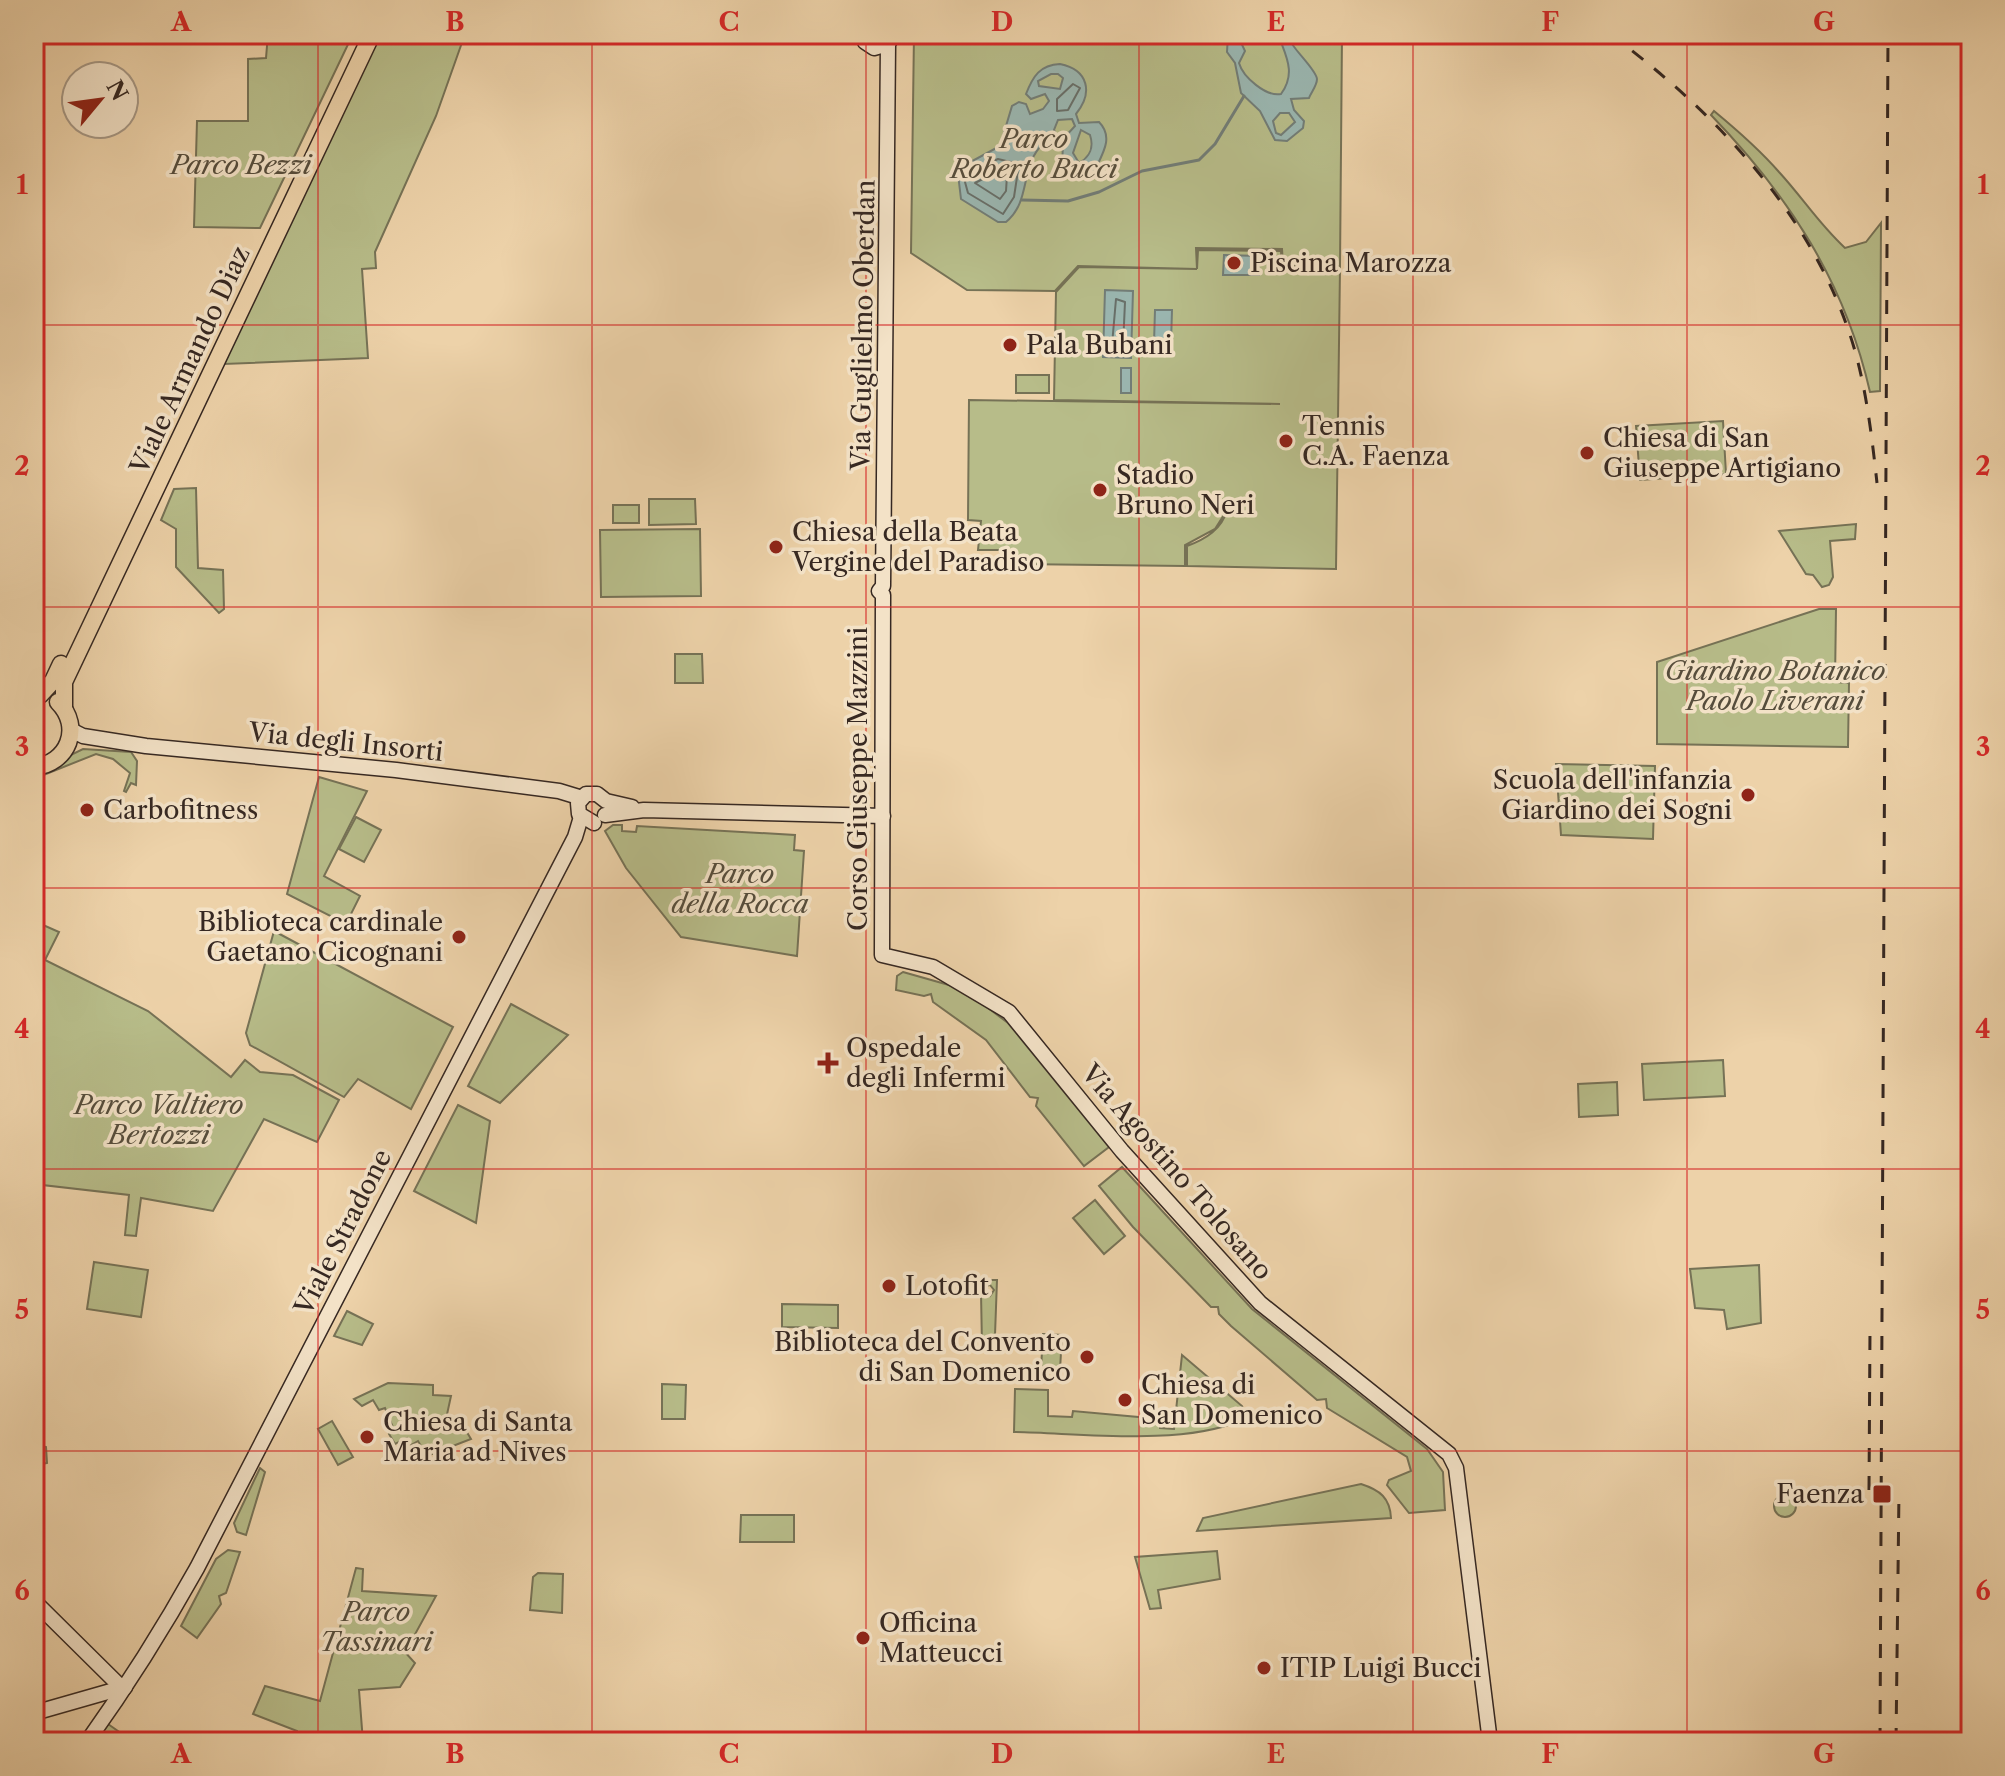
<svg xmlns="http://www.w3.org/2000/svg" width="2005" height="1776" font-family="'Libre Caslon Text',serif">
	<style>
		.green { fill: #b7bc89; stroke: #767256; stroke-width: 2 }
		.water { fill: #9ab6b0; stroke: #727d77; stroke-width: 2; fill-rule: evenodd }
		.lines { fill: none; stroke-linecap: round; stroke-linejoin: round }
		.shore { stroke: #686f69; stroke-width: 2 }
		.stream { stroke: #727d77; stroke-width: 3 }
		.secondary-casing { stroke: #362822; stroke-width: 17 }
		.primary-casing { stroke: #362822; stroke-width: 19 }
		.secondary { stroke: #f3e2c7; stroke-width: 14 }
		.primary { stroke: #edd2a9; stroke-width: 16 }
		.rail { stroke: #362822; stroke-width: 3; stroke-dasharray: 14 14; stroke-linecap: butt }
		.grid { fill: none; stroke: #d62828; stroke-width: 2; stroke-opacity: 0.55 }
		.poi-dot { fill: #8f2418; stroke: #f3e2c7; stroke-width: 3 }
		.labels { text-anchor: middle; stroke-width: 7; stroke-linejoin: round; paint-order: stroke }
		.park-label { font-size: 26px; font-style: italic; fill: #564d3c; stroke: #f3e2c7 }
		.poi-label { font-size: 26px; fill: #362822; stroke: #f3e2c7; text-anchor: start }
		.street-label { font-size: 26px; fill: #362822; stroke: #f3e2c7 }
		.neatline { fill: none; stroke: #d62828; stroke-width: 3 }
		.grid-label { font-size: 26px; text-anchor: middle; font-weight: bold; fill: #d62828 }
	</style>
	<rect width="100%" height="100%" fill="#edd2a9"/>
	<filter id="stains"><feTurbulence type="fractalNoise" baseFrequency=".0025" numOctaves="4"/><feColorMatrix values="0 0 0 0 .2 0 0 0 0 .09 0 0 0 0 .02 0 0 0 .5 -.17"/></filter>
	<radialGradient id="worn" r=".72"><stop offset=".6" stop-color="#630" stop-opacity="0"/><stop offset="1" stop-color="#630" stop-opacity=".3"/></radialGradient>
	<!-- green -->
	<g class="green">
		<path d="M268,34H353L260,228L194,227L197,121H248V59L266,58Z"/>
		<path d="M378,34H465L436,116L375,252L376,268L362,269L368,358L224,364Z"/>
		<path d="M914,34H1342L1340,266L1283,265L1282,249L1196,248L1197,269L1198,250L1281,251L1282,267L1340,268L1336,569L1187,566V546C1206,539 1222,529 1227,510L1215,529L1185,545V566L1013,564V550H978L981,521L968,520L969,400L1280,404L1054,400L1056,292L1079,267L1197,269L1078,266L1055,291L967,290L911,253Z"/>
		<path d="M1714,111C1737,130 1759,149 1779,172C1803,198 1818,223 1845,248L1866,242L1881,223L1880,391L1870,392C1845,282 1789,196 1711,115Z"/>
		<rect x="1016" y="375" width="33" height="18"/>
		<path d="M1723,421L1726,474L1640,480L1636,426Z"/>
		<path d="M196,488L198,568L223,570L224,609L219,613L176,567V529L161,520L174,489Z"/>
		<path d="M649,499H695L696,524L649,525Z"/>
		<rect x="613" y="505" width="26" height="18"/>
		<path d="M1856,524L1855,539L1830,541L1833,577L1829,585L1822,587L1813,575L1806,574L1779,531Z"/>
		<path d="M700,529L701,596L601,597L600,530Z"/>
		<path d="M1819,609H1836L1835,682L1849,683L1848,747L1657,744V662Z"/>
		<path d="M675,654H702L703,683H675Z"/>
		<path d="M83,749L131,752L137,761L136,785L131,783L126,792L124,791L130,773L113,759L96,754L36,778L34,784V773Z"/>
		<path d="M1556,764L1655,766L1653,839L1561,835Z"/>
		<path d="M319,777L367,791L324,876L360,896L346,924L287,894Z"/>
		<path d="M356,817L381,830L364,862L339,849Z"/>
		<path d="M613,825H622V831L636,832L637,826L795,835L794,850L804,851L797,956L681,937L626,868L605,831Z"/>
		<path d="M34,921L59,932L45,960L148,1011L231,1077L245,1060L260,1072L293,1075L339,1100L317,1142L264,1119L213,1211L141,1198L136,1236L125,1235L129,1195L34,1184Z"/>
		<path d="M274,931L453,1027L411,1109L358,1079L344,1097L250,1045L246,1033Z"/>
		<path d="M903,972L963,989L1008,1023L1109,1147L1084,1166L1036,1106L1038,1098L1030,1097L986,1040L933,1002L931,994L924,996L896,990L897,976Z"/>
		<path d="M511,1004L568,1035L500,1103L468,1086Z"/>
		<path d="M1723,1060L1725,1096L1644,1100L1642,1064Z"/>
		<path d="M1617,1082L1618,1115L1579,1117L1578,1084Z"/>
		<path d="M458,1105L490,1121L476,1223L414,1191Z"/>
		<path d="M1122,1167L1252,1309L1427,1449L1443,1472L1445,1510L1409,1513L1387,1485L1389,1480L1411,1471L1407,1457L1327,1408L1326,1399L1317,1400L1231,1326L1219,1314L1218,1307H1211L1133,1227L1099,1186Z"/>
		<path d="M1095,1200L1125,1236L1104,1254L1073,1218Z"/>
		<path d="M94,1262L148,1270L141,1317L87,1309Z"/>
		<path d="M1759,1265L1761,1323L1727,1329L1724,1310L1695,1308L1690,1269Z"/>
		<path d="M981,1280H997L995,1335L982,1346L981,1293L990,1296L994,1290L990,1285L981,1287Z"/>
		<path d="M782,1304L838,1305V1328L782,1327Z"/>
		<path d="M347,1311L373,1324L362,1345L334,1336Z"/>
		<path d="M1043,1334L1062,1335L1060,1370L1041,1369Z"/>
		<path d="M1182,1355L1242,1406L1244,1411L1239,1421C1181,1446 1079,1433 1014,1432L1015,1389L1048,1390V1416L1072,1417L1073,1411L1160,1419V1428L1174,1429Z"/>
		<path d="M388,1383L433,1385V1395L451,1396L446,1419L462,1424L471,1439L427,1456L418,1441L411,1445L407,1438L395,1444L389,1434L394,1430L385,1408L379,1410L373,1400L362,1406L354,1399Z"/>
		<path d="M662,1384L686,1385L685,1419H662Z"/>
		<path d="M332,1421L353,1457L338,1465L318,1429Z"/>
		<path d="M34,1444L46,1447L47,1463L34,1466Z"/>
		<path d="M260,1468L265,1472L246,1535L237,1532L234,1523Z"/>
		<path d="M1361,1484C1380,1490 1390,1498 1391,1518L1197,1531L1203,1518Z"/>
		<circle cx="1785" cy="1506" r="11"/>
		<path d="M741,1515H794V1542H740Z"/>
		<path d="M228,1550L240,1552L226,1593L219,1596L221,1604L197,1638L181,1626L216,1559Z"/>
		<path d="M1217,1551L1220,1579L1158,1590L1161,1608L1150,1609L1135,1557Z"/>
		<path d="M356,1568L363,1569L362,1591L436,1596L407,1649L403,1650L415,1663L400,1687L359,1690L363,1742H298L297,1731L253,1714L265,1686L320,1701Z"/>
		<path d="M538,1573L563,1574L562,1613L530,1610L533,1577Z"/>
		<path d="M108,1724L125,1736L121,1742H95Z"/>
	</g>
	<!-- water -->
	<g class="water">
		<path d="M1228,34H1237L1245,51L1239,63C1243,77 1266,97 1281,94C1297,72 1285,55 1278,34H1286C1292,49 1316,69 1317,79C1317,86 1311,92 1309,98L1291,99L1294,110L1304,121L1303,128L1287,141L1275,140L1260,111L1241,93L1235,63L1227,52ZM1280,113H1289L1295,122L1281,135L1276,133L1273,121Z"/>
		<path d="M1060,64C1089,70 1093,93 1076,114L1079,123L1099,122C1115,138 1101,156 1093,174L1071,179L1062,167L1063,144L1044,143C1019,165 1032,201 1006,222H998L961,199L958,174L963,166L1000,146L1012,106L1019,102L1026,104L1030,114L1043,109L1049,101L1045,94L1031,99L1026,94C1033,76 1040,65 1060,64ZM1051,74H1058L1063,78L1060,89L1039,86L1038,81ZM1072,119L1075,126L1063,139L1057,137L1054,130L1058,120ZM1081,130L1090,135C1094,147 1090,157 1079,163L1073,153Z"/>
		<path d="M1224,255L1259,256V275H1223Z"/>
		<path d="M1105,290L1133,291L1131,358L1103,357Z"/>
		<path d="M1155,310H1172L1171,343H1154Z"/>
		<rect x="1121" y="368" width="10" height="25"/>
	</g>
	<g class="lines">
		<!-- shore -->
		<g class="shore">
			<path d="M1073,84L1080,88L1068,110L1057,111V99Z"/>
			<path d="M998,159L1019,164L1014,197L1003,214L968,193L965,182L969,172Z"/>
			<path d="M998,171L1007,175L1006,191L1000,199L975,183Z"/>
			<path d="M1116,299L1125,302L1123,346L1120,349L1112,345Z"/>
		</g>
		<!-- stream -->
		<path class="stream" d="M1022,200L1068,201L1099,192L1142,171L1199,160L1215,144L1244,96"/>
		<defs>
			<g id="secondary">
				<path d="M862,34L865,42L874,48L888,44"/>
				<path d="M894,34L888,44L883,586L879,591L883,595L882,955L933,967L1009,1012L1122,1151L1260,1303L1449,1454L1456,1468L1490,1742"/>
				<path d="M71,730L83,736L146,746L396,770L559,791L582,798"/>
				<path d="M605,815L644,810L883,816"/>
				<path d="M594,823L579,814L578,803L586,794H597L606,801L632,807"/>
				<path d="M34,1601L123,1689"/>
				<path d="M34,1713L125,1687"/>
				<path d="M87,1742C127,1686 163,1629 197,1568L575,837L581,817"/>
			</g>
			<g id="primary">
				<path d="M40,695L53,681L61,664"/>
				<path d="M64,708V682L372,34"/>
				<path d="M34,767C68,764 83,727 58,702"/>
			</g>
		</defs>
		<!-- secondary casing -->
		<use href="#secondary" class="secondary-casing"/>
		<!-- primary casing -->
		<use href="#primary" class="primary-casing"/>
		<!-- secondary -->
		<use href="#secondary" class="secondary"/>
		<!-- primary -->
		<use href="#primary" class="primary"/>
		<!-- rail -->
		<g class="rail">
			<path d="M1610,34C1717,113 1817,219 1855,351C1867,394 1872,438 1877,483"/>
			<path d="M1869,1490L1870,1330"/>
			<path d="M1880,1742L1888,34"/>
			<path d="M1896,1742L1899,1490"/>
		</g>
	</g>
	<!-- grid -->
	<path class="grid" d="M318,34V1742M592,34V1742M866,34V1742M1139,34V1742M1413,34V1742M1687,34V1742M34,325H1971M34,607H1971M34,888H1971M34,1169H1971M34,1451H1971"/>
	<!-- markers -->
	<g class="poi-dot">
		<circle cx="1234" cy="263" r="8"/>
		<circle cx="1010" cy="345" r="8"/>
		<circle cx="1286" cy="441" r="8"/>
		<circle cx="1587" cy="453" r="8"/>
		<circle cx="1100" cy="490" r="8"/>
		<circle cx="776" cy="547" r="8"/>
		<circle cx="1748" cy="795" r="8"/>
		<circle cx="87" cy="810" r="8"/>
		<circle cx="459" cy="937" r="8"/>
		<path d="M824 1051h8v8h8v8h-8v8h-8v-8h-8v-8h8z"/>
		<circle cx="889" cy="1286" r="8"/>
		<circle cx="1087" cy="1357" r="8"/>
		<circle cx="1125" cy="1400" r="8"/>
		<circle cx="367" cy="1437" r="8"/>
		<rect x="1872" y="1484" width="20" height="20" rx="4"/>
		<circle cx="863" cy="1638" r="8"/>
		<circle cx="1264" cy="1668" r="8"/>
	</g>
	<g class="labels">
		<!-- park labels -->
		<g class="park-label">
			<text x="1034" y="148">Parco<tspan x="1034" dy="30">Roberto Bucci</tspan></text>
			<text x="241" y="174">Parco Bezzi</text>
			<text x="1775" y="680">Giardino Botanico<tspan x="1775" dy="30">Paolo Liverani</tspan></text>
			<text x="740" y="883">Parco<tspan x="740" dy="30">della Rocca</tspan></text>
			<text x="159" y="1114">Parco Valtiero<tspan x="159" dy="30">Bertozzi</tspan></text>
			<text x="376" y="1621">Parco<tspan x="376" dy="30">Tassinari</tspan></text>
		</g>
		<!-- poi labels -->
		<g class="poi-label">
			<text x="1250" y="272">Piscina Marozza</text>
			<text x="1026" y="354">Pala Bubani</text>
			<text x="1302" y="435">Tennis<tspan x="1302" dy="30">C.A. Faenza</tspan></text>
			<text x="1603" y="447">Chiesa di San<tspan x="1603" dy="30">Giuseppe Artigiano</tspan></text>
			<text x="1116" y="484">Stadio<tspan x="1116" dy="30">Bruno Neri</tspan></text>
			<text x="792" y="541">Chiesa della Beata<tspan x="792" dy="30">Vergine del Paradiso</tspan></text>
			<text x="1732" y="789" text-anchor="end">Scuola dell'infanzia<tspan x="1732" dy="30">Giardino dei Sogni</tspan></text>
			<text x="103" y="819">Carbofitness</text>
			<text x="443" y="931" text-anchor="end">Biblioteca cardinale<tspan x="443" dy="30">Gaetano Cicognani</tspan></text>
			<text x="846" y="1057">Ospedale<tspan x="846" dy="30">degli Infermi</tspan></text>
			<text x="905" y="1295">Lotofit</text>
			<text x="1071" y="1351" text-anchor="end">Biblioteca del Convento<tspan x="1071" dy="30">di San Domenico</tspan></text>
			<text x="1141" y="1394">Chiesa di<tspan x="1141" dy="30">San Domenico</tspan></text>
			<text x="383" y="1431">Chiesa di Santa<tspan x="383" dy="30">Maria ad Nives</tspan></text>
			<text x="1864" y="1503" text-anchor="end">Faenza</text>
			<text x="879" y="1632">Officina<tspan x="879" dy="30">Matteucci</tspan></text>
			<text x="1280" y="1677">ITIP Luigi Bucci</text>
		</g>
		<!-- street labels -->
		<g class="street-label">
			<text transform="translate(863 325) rotate(-89)" y="9">Via Guglielmo Oberdan</text>
			<text transform="translate(190 360) rotate(-65)" y="9">Viale Armando Diaz</text>
			<text transform="translate(346 742) rotate(6)" y="9">Via degli Insorti</text>
			<text transform="translate(858 779) rotate(-90)" y="9">Corso Giuseppe Mazzini</text>
			<text transform="translate(1177 1172) rotate(49)" y="9">Via Agostino Tolosano</text>
			<text transform="translate(343 1232) rotate(-63)" y="9">Viale Stradone</text>
		</g>
	</g>
	<!-- margin -->
	<rect width="2005" height="1776" fill="none" stroke="#edd2a9" stroke-width="88"/>
	<!-- north arrow -->
	<g transform="translate(100 100) rotate(61)"><circle r="38" fill="#f3e2c7" stroke="#a79885" stroke-width="2"/>
	<path d="M0-6L14 30L0 20L-14 30Z" fill="#8f2418"/>
	<text y="-12" font-size="22" font-weight="bold" text-anchor="middle" fill="#362822">N</text>
	</g>
	<rect x="44" y="44" width="1917" height="1688" class="neatline"/>
	<g class="grid-label">
		<text x="181" y="31">A</text>
		<text x="455" y="31">B</text>
		<text x="729" y="31">C</text>
		<text x="1002" y="31">D</text>
		<text x="1276" y="31">E</text>
		<text x="1550" y="31">F</text>
		<text x="1824" y="31">G</text>
		<text x="22" y="194">1</text>
		<text x="1983" y="194">1</text>
		<text x="22" y="475">2</text>
		<text x="1983" y="475">2</text>
		<text x="22" y="756">3</text>
		<text x="1983" y="756">3</text>
		<text x="22" y="1038">4</text>
		<text x="1983" y="1038">4</text>
		<text x="22" y="1319">5</text>
		<text x="1983" y="1319">5</text>
		<text x="22" y="1600">6</text>
		<text x="1983" y="1600">6</text>
		<text x="181" y="1763">A</text>
		<text x="455" y="1763">B</text>
		<text x="729" y="1763">C</text>
		<text x="1002" y="1763">D</text>
		<text x="1276" y="1763">E</text>
		<text x="1550" y="1763">F</text>
		<text x="1824" y="1763">G</text>
	</g>
	<rect width="100%" height="100%" filter="url(#stains)"/>
	<rect width="100%" height="100%" fill="url(#worn)"/>
</svg>
